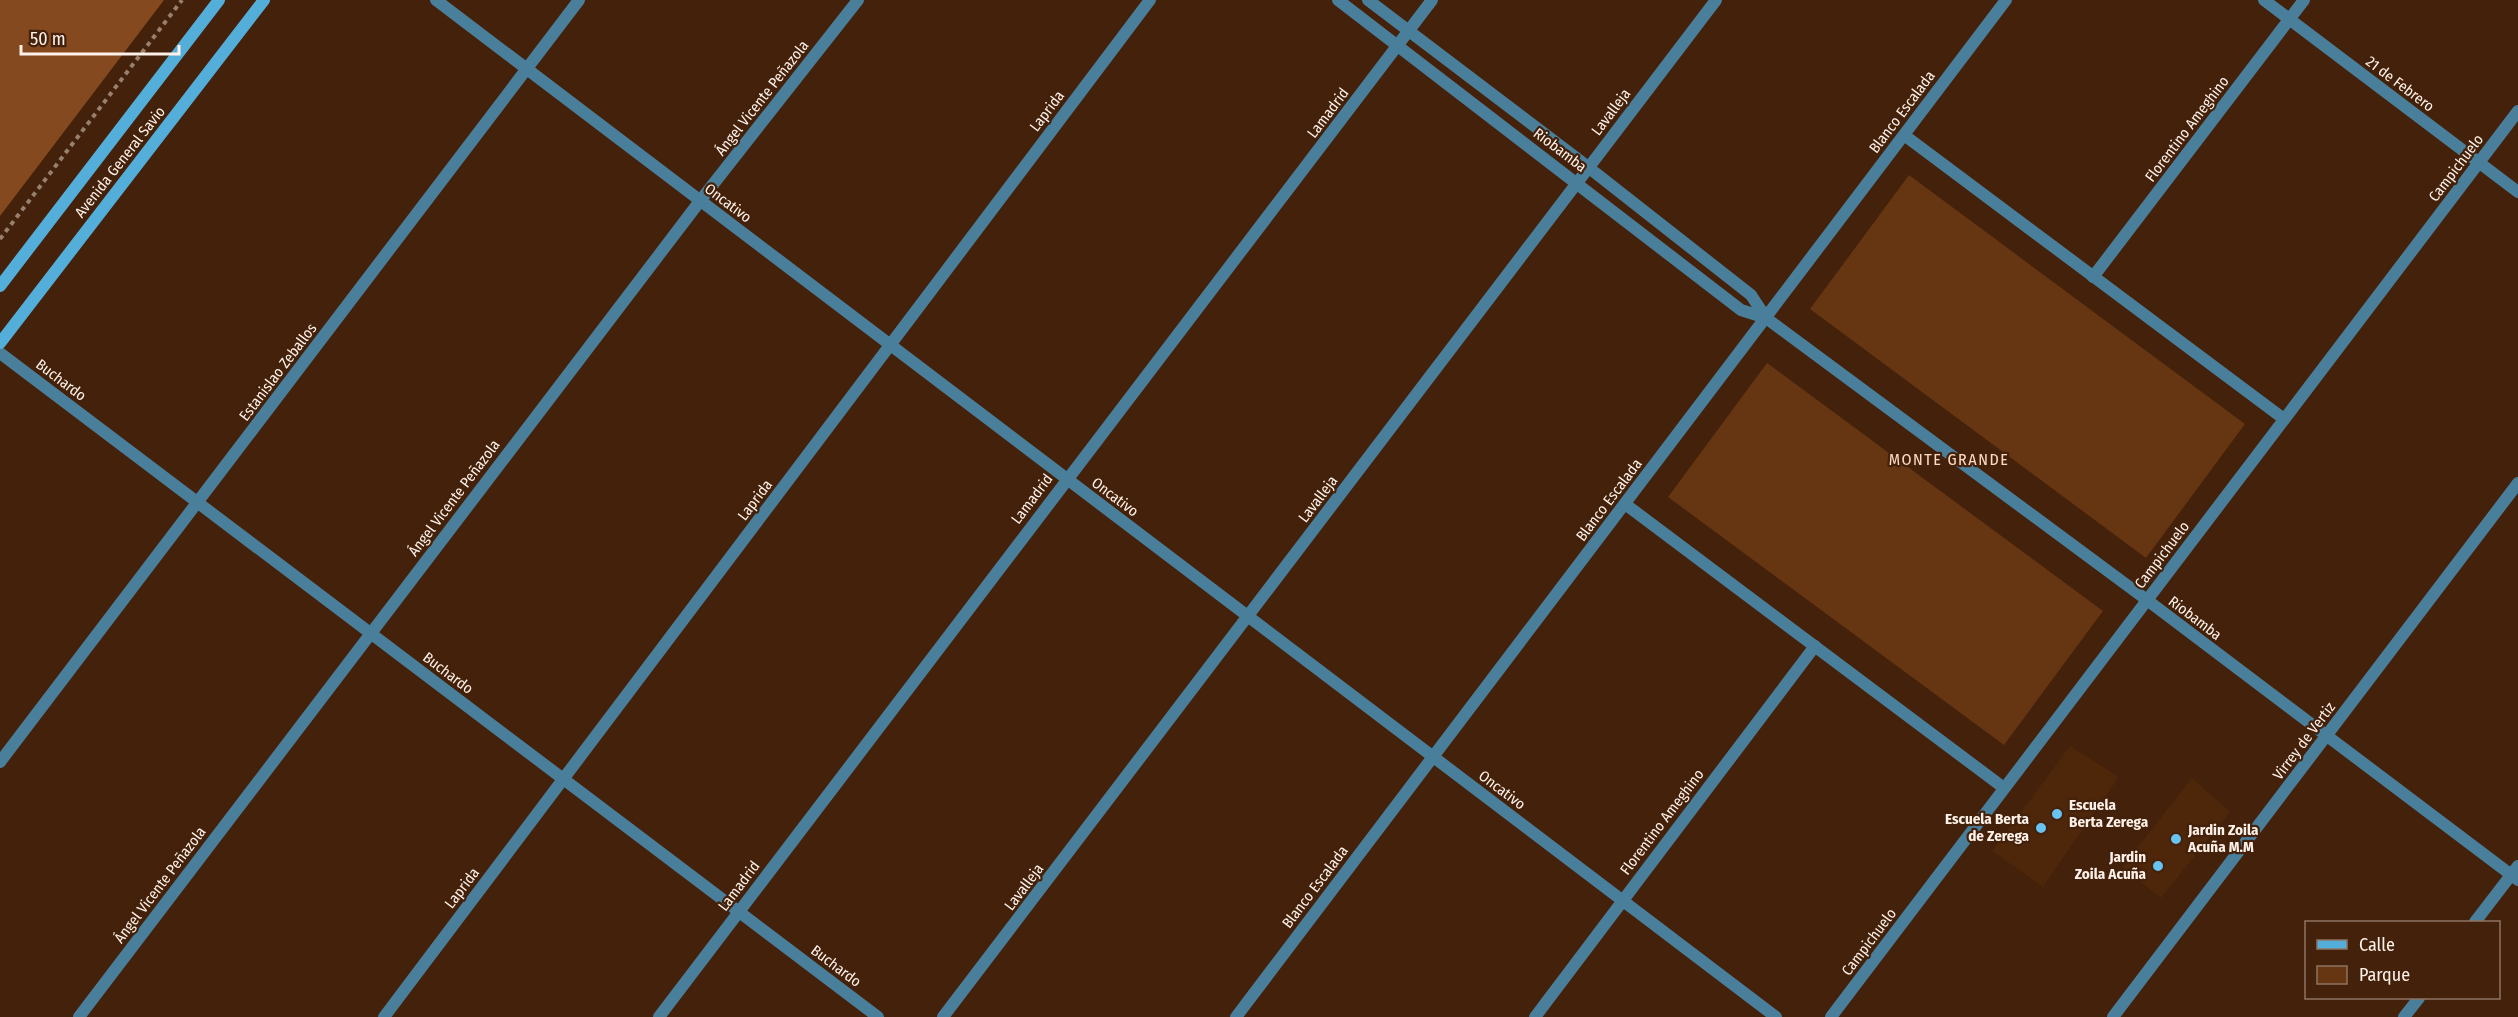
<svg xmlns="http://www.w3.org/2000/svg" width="2518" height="1017" font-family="'Fira Sans Condensed',sans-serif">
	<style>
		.built { fill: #4e2609 }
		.green { fill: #663512 }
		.forest { fill: #854920 }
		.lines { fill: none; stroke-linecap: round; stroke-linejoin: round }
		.path { stroke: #987f6e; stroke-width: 4; stroke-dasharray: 4.5 4.5; stroke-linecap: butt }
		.minor { stroke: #4a7f9b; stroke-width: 12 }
		.secondary { stroke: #54aeda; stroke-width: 12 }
		.poi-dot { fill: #69c3f1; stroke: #43210a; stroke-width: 2 }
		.labels { text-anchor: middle; stroke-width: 4.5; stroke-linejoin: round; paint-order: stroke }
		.street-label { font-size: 15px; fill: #fff1e9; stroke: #43210a }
		.poi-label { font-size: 15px; font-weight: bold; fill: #fff1e9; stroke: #43210a; text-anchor: start }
		.neighbourhood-label { font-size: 16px; letter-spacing: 1.5px; fill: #fedac5; stroke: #43210a }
	</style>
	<rect width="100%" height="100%" fill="#43210a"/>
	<!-- built -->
	<g class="built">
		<path d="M2070,746L2119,777L2043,887L1992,851Z"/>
		<path d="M2192,778L2230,812L2161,898L2122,867Z"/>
	</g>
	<!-- green -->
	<g class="green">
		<path d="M1909,175L2245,424L2146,558L1810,309Z"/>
		<path d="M1767,363L2103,611L2004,745L1668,497Z"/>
	</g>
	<!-- forest -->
	<path class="forest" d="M0,0H164L0,216Z"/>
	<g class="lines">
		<!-- path -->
		<path class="path" d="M0,239L182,0"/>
		<!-- minor -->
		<g class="minor">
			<path d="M436,0L1776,1017"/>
			<path d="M1338,0L1741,310L1766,318L2147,600L2518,880"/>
			<path d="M1368,0L1579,160L1751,295L1766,318"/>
			<path d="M2264,0L2518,192"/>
			<path d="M1904,135L2284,419"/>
			<path d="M2093,277L2304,0"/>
			<path d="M0,353L878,1017"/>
			<path d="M1625,504L2004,788"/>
			<path d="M0,762L579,0"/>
			<path d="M2475,922L2518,866"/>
			<path d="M79,1017L700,201L858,0"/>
			<path d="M384,1017L1150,0"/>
			<path d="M659,1017L1432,0"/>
			<path d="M943,1017L1716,0"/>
			<path d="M1236,1017L2006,0"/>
			<path d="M1535,1017L1815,646"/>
			<path d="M1831,1017L2518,111"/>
			<path d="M2113,1017L2518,483"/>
			<path d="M2404,1017L2419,998"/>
		</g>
		<!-- secondary -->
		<g class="secondary">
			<path d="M0,286L219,0"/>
			<path d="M0,343L264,0"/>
		</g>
	</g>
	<!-- markers -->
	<g class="poi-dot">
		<circle cx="2057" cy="814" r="6"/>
		<circle cx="2041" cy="828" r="6"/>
		<circle cx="2176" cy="839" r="6"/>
		<circle cx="2158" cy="866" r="6"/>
	</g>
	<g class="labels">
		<!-- street labels -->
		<g class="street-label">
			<text transform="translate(2400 84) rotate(37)" y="5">21 de Febrero</text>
			<text transform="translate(762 98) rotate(-52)" y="5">Ángel Vicente Peñazola</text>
			<text transform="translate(1047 111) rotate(-53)" y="5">Laprida</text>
			<text transform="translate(1611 112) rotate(-53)" y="5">Lavalleja</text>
			<text transform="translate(1902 112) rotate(-53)" y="5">Blanco Escalada</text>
			<text transform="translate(1328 113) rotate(-53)" y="5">Lamadrid</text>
			<text transform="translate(2187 129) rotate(-53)" y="5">Florentino Ameghino</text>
			<text transform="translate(1560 150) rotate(37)" y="5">Riobamba</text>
			<text transform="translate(120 162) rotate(-52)" y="5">Avenida General Savio</text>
			<text transform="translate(2456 168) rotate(-53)" y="5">Campichuelo</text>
			<text transform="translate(728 203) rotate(37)" y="5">Oncativo</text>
			<text transform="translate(278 372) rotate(-53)" y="5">Estanislao Zeballos</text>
			<text transform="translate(61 380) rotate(37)" y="5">Buchardo</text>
			<text transform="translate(1115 497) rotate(37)" y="5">Oncativo</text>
			<text transform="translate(454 498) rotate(-53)" y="5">Ángel Vicente Peñazola</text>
			<text transform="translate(1032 499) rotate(-53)" y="5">Lamadrid</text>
			<text transform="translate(1318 499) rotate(-53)" y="5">Lavalleja</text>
			<text transform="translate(755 500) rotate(-53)" y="5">Laprida</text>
			<text transform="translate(1609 500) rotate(-53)" y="5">Blanco Escalada</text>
			<text transform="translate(2162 555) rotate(-53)" y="5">Campichuelo</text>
			<text transform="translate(2195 618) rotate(37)" y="5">Riobamba</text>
			<text transform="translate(448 673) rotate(37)" y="5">Buchardo</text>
			<text transform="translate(2304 741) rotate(-53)" y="5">Virrey de Vertiz</text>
			<text transform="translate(1502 790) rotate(37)" y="5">Oncativo</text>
			<text transform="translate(1662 822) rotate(-53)" y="5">Florentino Ameghino</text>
			<text transform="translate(160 885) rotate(-53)" y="5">Ángel Vicente Peñazola</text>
			<text transform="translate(739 886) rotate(-53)" y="5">Lamadrid</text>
			<text transform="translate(1024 887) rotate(-53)" y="5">Lavalleja</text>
			<text transform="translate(1315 887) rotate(-53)" y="5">Blanco Escalada</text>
			<text transform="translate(462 888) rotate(-53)" y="5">Laprida</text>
			<text transform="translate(1869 942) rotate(-53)" y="5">Campichuelo</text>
			<text transform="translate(836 966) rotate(37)" y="5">Buchardo</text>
		</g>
		<!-- poi labels -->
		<g class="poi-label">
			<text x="2069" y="810">Escuela<tspan x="2069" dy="17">Berta Zerega</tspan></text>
			<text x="2029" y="824" text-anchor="end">Escuela Berta<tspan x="2029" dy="17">de Zerega</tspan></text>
			<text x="2188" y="835">Jardin Zoila<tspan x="2188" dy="17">Acuña M.M</tspan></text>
			<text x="2146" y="862" text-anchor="end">Jardin<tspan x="2146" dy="17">Zoila Acuña</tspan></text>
		</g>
		<!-- neighbourhood labels -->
		<g class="neighbourhood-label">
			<text x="1949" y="465">MONTE GRANDE</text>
		</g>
	</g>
	<!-- legend -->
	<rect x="2305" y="921" width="195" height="78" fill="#43210a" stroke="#8e7463" stroke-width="1.5"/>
	<rect x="2317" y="940" width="30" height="9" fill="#54aeda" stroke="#8e7463" stroke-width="1.5"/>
	<text x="2359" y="951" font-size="18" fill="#fff1e9">Calle</text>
	<rect x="2317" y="966" width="30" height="18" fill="#663512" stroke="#8e7463" stroke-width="1.5"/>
	<text x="2359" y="981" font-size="18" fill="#fff1e9">Parque</text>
	<!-- scale -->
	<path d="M21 45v9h158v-9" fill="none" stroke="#fff1e9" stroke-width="3"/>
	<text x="30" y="45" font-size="18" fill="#fff1e9" stroke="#43210a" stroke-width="4.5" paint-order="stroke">50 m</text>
</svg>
